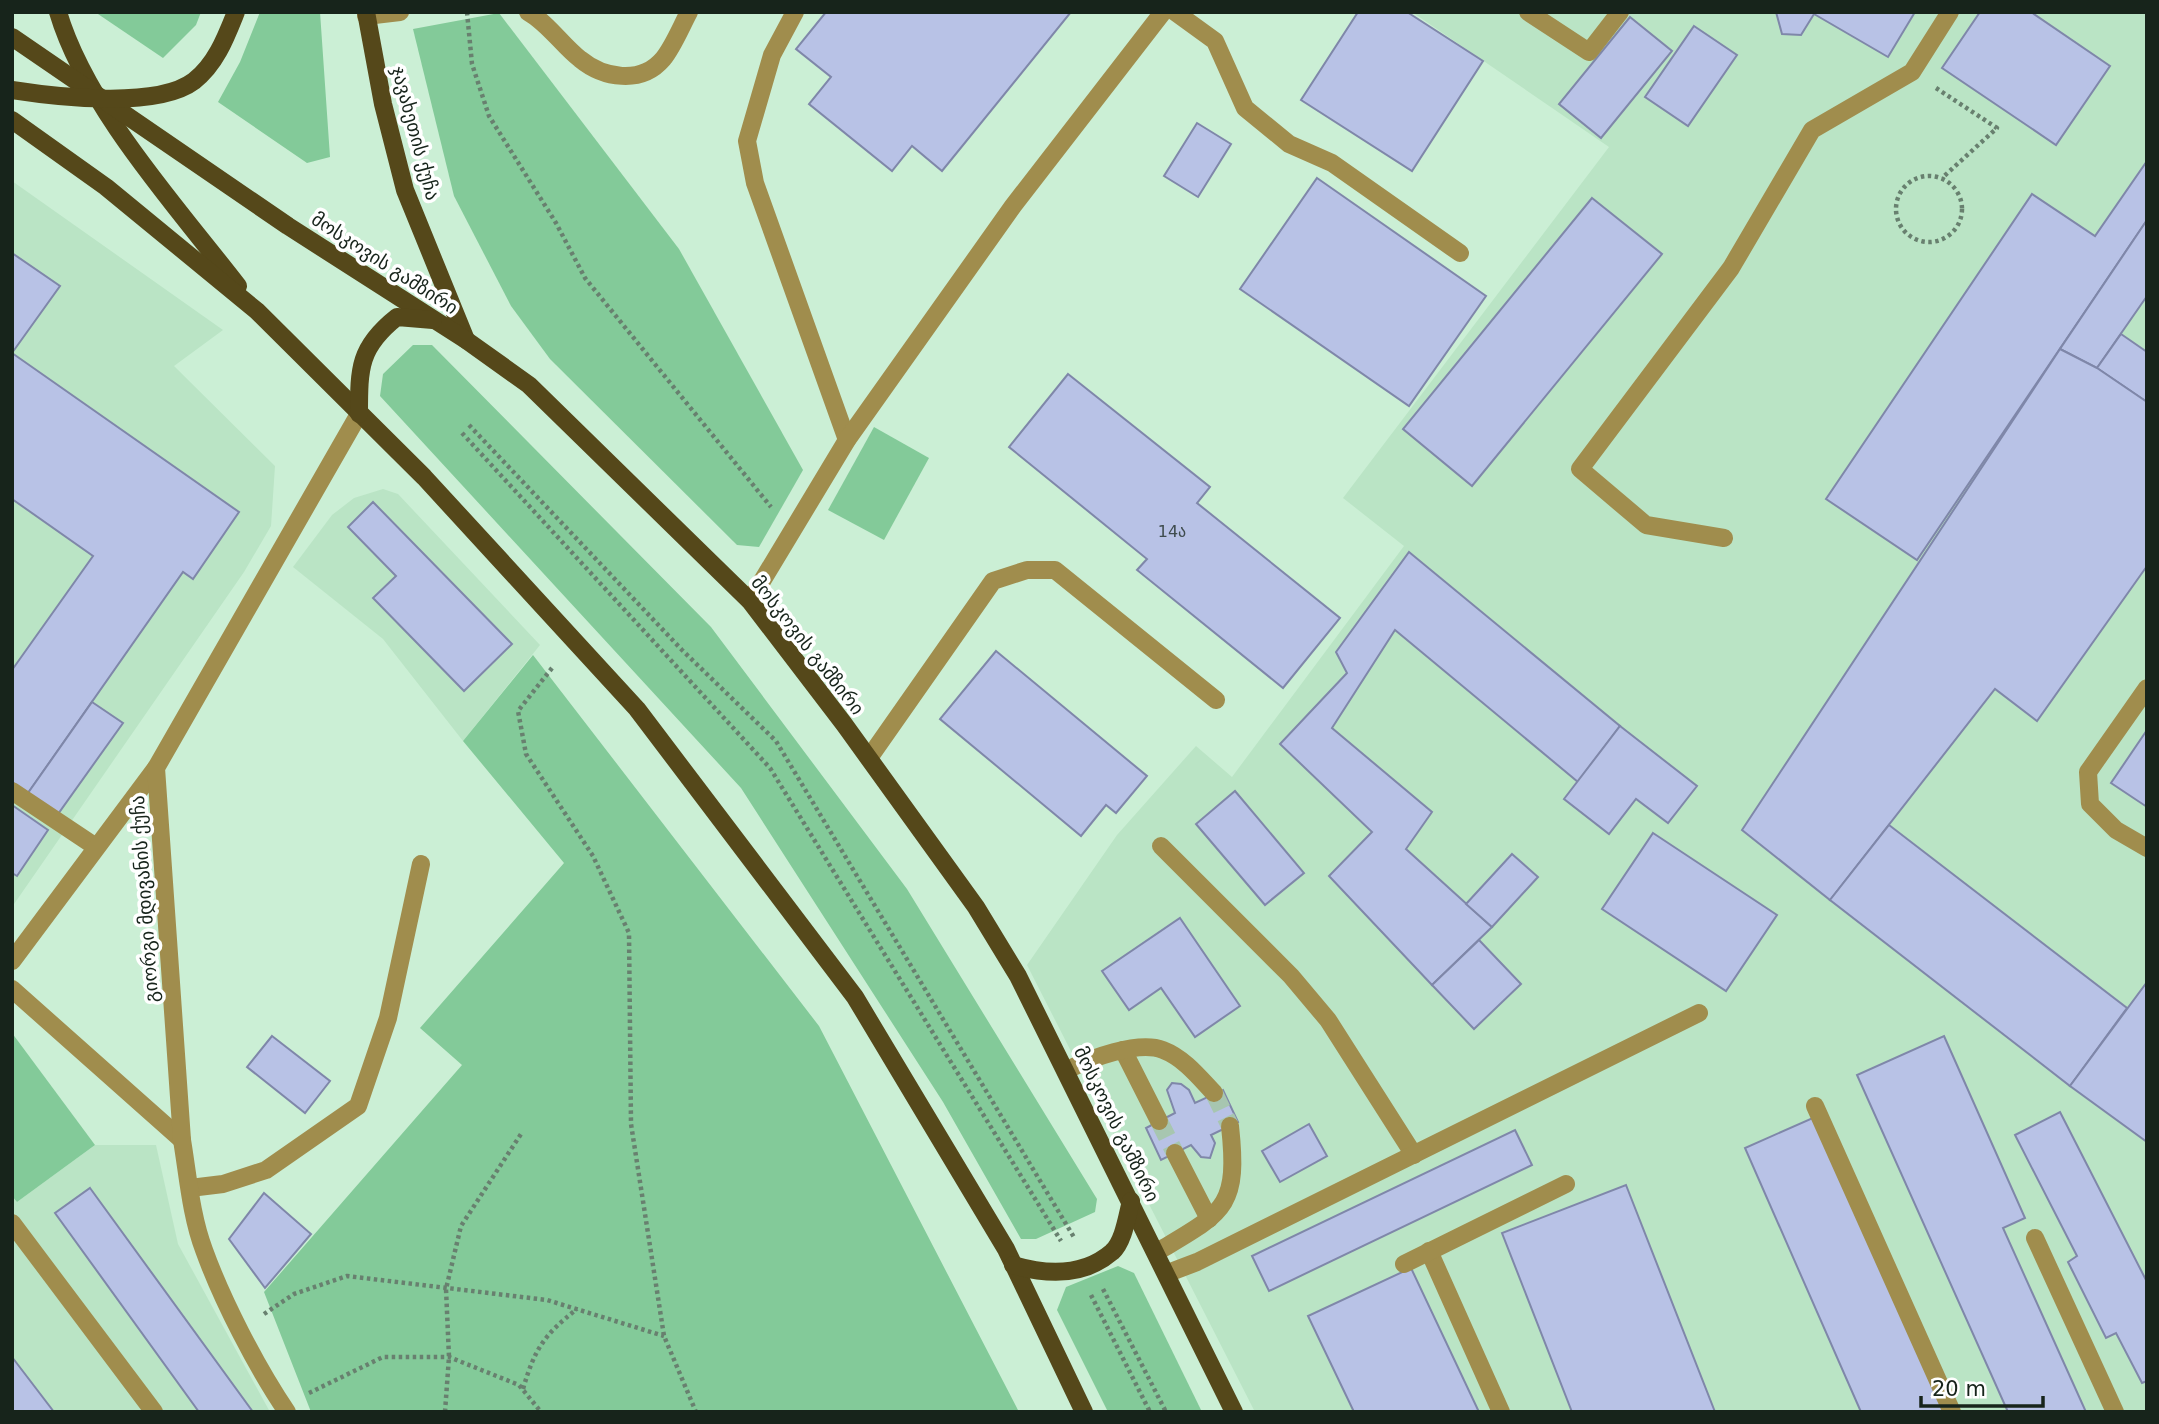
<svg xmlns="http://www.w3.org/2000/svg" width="2159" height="1424" font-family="'DejaVu Sans','Noto Sans Georgian',sans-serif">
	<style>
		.built { fill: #bae4c5 }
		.green { fill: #83ca99 }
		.building { fill: #b8c2e6; stroke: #7f87a9; stroke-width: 2 }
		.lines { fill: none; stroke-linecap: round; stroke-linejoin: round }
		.minor-tunnel { stroke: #a7c6b0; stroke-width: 18; stroke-dasharray: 18 9; stroke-linecap: butt }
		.path { stroke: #68806f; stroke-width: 4.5; stroke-dasharray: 3.5 3.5; stroke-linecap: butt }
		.minor { stroke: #a08d4d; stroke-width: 18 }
		.major { stroke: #55481a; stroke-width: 18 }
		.labels { text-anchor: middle; stroke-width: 7; stroke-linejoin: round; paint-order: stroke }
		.number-label { font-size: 16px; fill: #3f4c4e }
		.street-label { font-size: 19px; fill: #17241b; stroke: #fff }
	</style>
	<rect width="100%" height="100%" fill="#cbefd5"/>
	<!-- built -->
	<g class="built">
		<path d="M1412,12H2147V1412H1255L1027,965L1117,835L1196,746L1232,777L1404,546L1343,498L1609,147Z"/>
		<path d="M12,181L223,330L174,366L275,466L271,526L244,572L12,907Z"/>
		<path d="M383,489L398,494L540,645L463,741L383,639L293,567L332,515L354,498Z"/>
		<path d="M95,1145H156L178,1244L270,1412H12V1196L17,1202Z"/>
	</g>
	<!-- green -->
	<g class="green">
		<path d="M95,12H201L196,25L163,58Z"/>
		<path d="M260,12H320L330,157L307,163L218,102L240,62Z"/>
		<path d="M499,13L679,249L803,470L759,547L737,545L550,359L511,306L454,196L413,29Z"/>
		<path d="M413,345H432L711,627L907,889L1097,1199L1095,1212L1036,1239H1021L943,1102L741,788L380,396L383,374Z"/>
		<path d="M874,427L929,458L884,540L828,510Z"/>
		<path d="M533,655L819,1026L1019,1412H311L264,1292L462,1065L420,1028L564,863L463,741Z"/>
		<path d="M12,1033L95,1145L17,1202L12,1196Z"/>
		<path d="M1118,1266L1134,1273L1202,1412H1108L1057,1310L1066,1287Z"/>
	</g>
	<!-- building -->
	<g class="building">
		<path d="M826,12H1071L942,171L912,146L892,171L809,104L831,77L796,49Z"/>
		<path d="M1358,12H1407L1483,61L1412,171L1301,100Z"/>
		<path d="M1776,12H1915L1888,57L1814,14L1801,35L1782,34Z"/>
		<path d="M1980,12H2031L2110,66L2056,145L1942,68Z"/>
		<path d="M1630,17L1672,51L1601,138L1559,104Z"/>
		<path d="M1694,26L1737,55L1688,126L1645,97Z"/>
		<path d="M1197,123L1231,144L1198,197L1164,176Z"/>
		<path d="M2147,161V220L1917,560L1826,499L2032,194L2095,236Z"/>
		<path d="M1317,178L1486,296L1409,406L1240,289Z"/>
		<path d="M1592,198L1662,254L1472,486L1403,429Z"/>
		<path d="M2147,220V296L2097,368L2060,349Z"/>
		<path d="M12,253L60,286L12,353Z"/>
		<path d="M2121,334L2147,352V402L2097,368Z"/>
		<path d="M2060,349L2097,368L2147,402V566L2037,721L1995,689L1830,900L1742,830Z"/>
		<path d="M12,353L239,512L193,579L183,572L28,793L12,782V670L93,556L12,499Z"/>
		<path d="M1068,374L1210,487L1197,503L1340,618L1283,688L1137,570L1147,559L1009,447Z"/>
		<path d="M373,502L512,644L464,691L373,598L396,576L348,527Z"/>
		<path d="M1409,552L1620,726L1578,782L1395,630L1332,728L1432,812L1406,849L1492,927L1432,985L1329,876L1372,832L1280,744L1347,673L1336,652Z"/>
		<path d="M996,651L1147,776L1116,813L1106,805L1081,836L940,719Z"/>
		<path d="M92,702L123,723L58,814L28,793Z"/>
		<path d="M1620,726L1697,786L1668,823L1636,799L1609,834L1564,799Z"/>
		<path d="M2147,730V807L2111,783Z"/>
		<path d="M1235,791L1304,873L1265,905L1196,824Z"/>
		<path d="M12,805L48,830L17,876L12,873Z"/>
		<path d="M1889,825L2127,1008L2070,1086L1830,900Z"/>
		<path d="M1653,833L1777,915L1726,991L1602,909Z"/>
		<path d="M1512,854L1538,877L1492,927L1466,904Z"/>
		<path d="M1180,918L1240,1006L1195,1037L1161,988L1129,1010L1102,971Z"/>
		<path d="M1479,940L1521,984L1474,1029L1432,985Z"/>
		<path d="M2147,982V1142L2070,1086Z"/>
		<path d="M272,1036L330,1081L305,1113L247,1067Z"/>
		<path d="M1944,1036L2025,1218L2003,1228L2086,1412H2008L1857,1075Z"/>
		<path d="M1172,1083L1181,1084L1189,1090L1195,1103L1223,1090L1238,1122L1211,1135L1215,1143L1210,1158L1201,1157L1191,1145L1161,1160L1146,1128L1175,1113L1167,1090Z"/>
		<path d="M2060,1112L2147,1282V1381L2142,1383L2116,1333L2106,1338L2068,1262L2077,1256L2015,1135Z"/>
		<path d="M1815,1117L1944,1412H1861L1745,1148Z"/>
		<path d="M1309,1124L1327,1156L1280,1182L1262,1151Z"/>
		<path d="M1515,1130L1532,1165L1269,1291L1252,1256Z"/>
		<path d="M1626,1185L1715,1412H1572L1502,1233Z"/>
		<path d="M90,1188L253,1412H199L55,1213Z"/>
		<path d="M264,1193L311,1234L265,1288L229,1239Z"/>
		<path d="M1411,1268L1479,1412H1354L1308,1316Z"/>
		<path d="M12,1357L54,1412H12Z"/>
	</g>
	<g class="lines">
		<!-- minor-tunnel -->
		<g class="minor-tunnel">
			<path d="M1214,1093L1230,1126"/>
			<path d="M1159,1121L1175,1153"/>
		</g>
		<!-- path -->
		<g class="path">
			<path d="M467,12L472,64L489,116L556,223L585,278L771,507"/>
			<path d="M1936,88L1997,128L1942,178"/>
			<circle cx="1929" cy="209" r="33"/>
			<path d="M469,425L682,650L776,741L1075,1239"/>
			<path d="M462,433L770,768L1061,1241"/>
			<path d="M552,668L518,711L526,754L593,856L629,933L631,1124L664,1336L696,1412"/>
			<path d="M1103,1289L1166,1412"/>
			<path d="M1091,1295L1150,1412"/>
			<path d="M264,1314L294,1294L347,1276L547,1300L664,1336"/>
			<path d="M523,1389C535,1348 544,1335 577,1309"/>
			<path d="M309,1393L383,1357H449L519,1385L541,1412"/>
			<path d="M445,1412L449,1357L446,1289L461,1226L521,1134"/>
		</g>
		<!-- minor -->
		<g class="minor">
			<path d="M528,12C548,23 562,45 580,59C603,78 641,85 663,59C673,47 681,27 689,12"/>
			<path d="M795,12L772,55L747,141L755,183L847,440"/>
			<path d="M1175,12L1215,41L1245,108L1289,144L1332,163L1460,253"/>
			<path d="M1528,12L1589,52L1620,12"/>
			<path d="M366,16L400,12"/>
			<path d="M1724,538L1646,525L1580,469L1731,268L1812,130L1912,72L1950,12"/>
			<path d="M750,601L847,440L1013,206L1163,12"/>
			<path d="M2147,688L2088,772L2090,804L2116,830L2147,848"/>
			<path d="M869,758L993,581L1027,570H1055L1216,700"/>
			<path d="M12,791L96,847"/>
			<path d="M1161,846L1291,976L1328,1020L1414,1155"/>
			<path d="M12,961L156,768"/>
			<path d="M12,989L182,1140"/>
			<path d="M1123,1050L1159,1121"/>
			<path d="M1067,1070C1089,1059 1138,1040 1163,1050C1184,1058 1199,1077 1214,1093"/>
			<path d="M1815,1106L1952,1412"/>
			<path d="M1175,1153L1209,1219"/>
			<path d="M190,1188L223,1184L266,1170L358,1106L388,1018L421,864"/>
			<path d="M12,1223L154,1412"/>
			<path d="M2035,1238L2115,1412"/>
			<path d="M1429,1251L1501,1412"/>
			<path d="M1157,1252C1224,1212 1239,1208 1230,1126"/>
			<path d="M1404,1264L1566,1184"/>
			<path d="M1168,1273L1197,1262L1699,1013"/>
			<path d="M287,1412C257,1368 222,1300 204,1250C191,1216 188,1176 182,1140L156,768L359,414"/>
		</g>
		<!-- major -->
		<g class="major">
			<path d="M58,12C86,107 177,207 238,286"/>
			<path d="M366,12L383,104L405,190L466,340"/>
			<path d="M12,37L288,226L466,340L529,385L750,601L844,724L976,907L1018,976L1234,1412"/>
			<path d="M12,90C57,97 157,109 194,81C216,64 226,37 236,12"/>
			<path d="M12,120L106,187L257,311L424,477L637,709L855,997L1006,1249L1084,1412"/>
			<path d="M359,414C359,368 359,347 397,317L433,320"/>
			<path d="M1013,1265C1047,1275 1083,1277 1112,1252C1124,1241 1127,1216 1131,1201"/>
		</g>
	</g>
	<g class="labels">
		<!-- number labels -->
		<g class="number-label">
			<text x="1172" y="537">14ა</text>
		</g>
		<!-- street labels -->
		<g class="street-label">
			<text transform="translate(416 133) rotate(75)" y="7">ჯავახეთის ქუჩა</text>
			<text transform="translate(385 263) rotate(33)" y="7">მოსკოვის გამზირი</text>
			<text transform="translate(808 645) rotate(52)" y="7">მოსკოვის გამზირი</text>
			<text transform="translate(144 899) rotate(-94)" y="7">გიორგი მდივანის ქუჩა</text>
			<text transform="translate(1117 1124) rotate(64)" y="7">მოსკოვის გამზირი</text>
		</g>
	</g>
	<!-- border -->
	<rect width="2159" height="1424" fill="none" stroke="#17241b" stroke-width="28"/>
	<!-- scale -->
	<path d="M1921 1396v10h122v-10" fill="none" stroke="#17241b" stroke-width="3.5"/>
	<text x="1932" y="1396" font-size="21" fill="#17241b" stroke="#ffffff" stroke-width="5" paint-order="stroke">20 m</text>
</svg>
